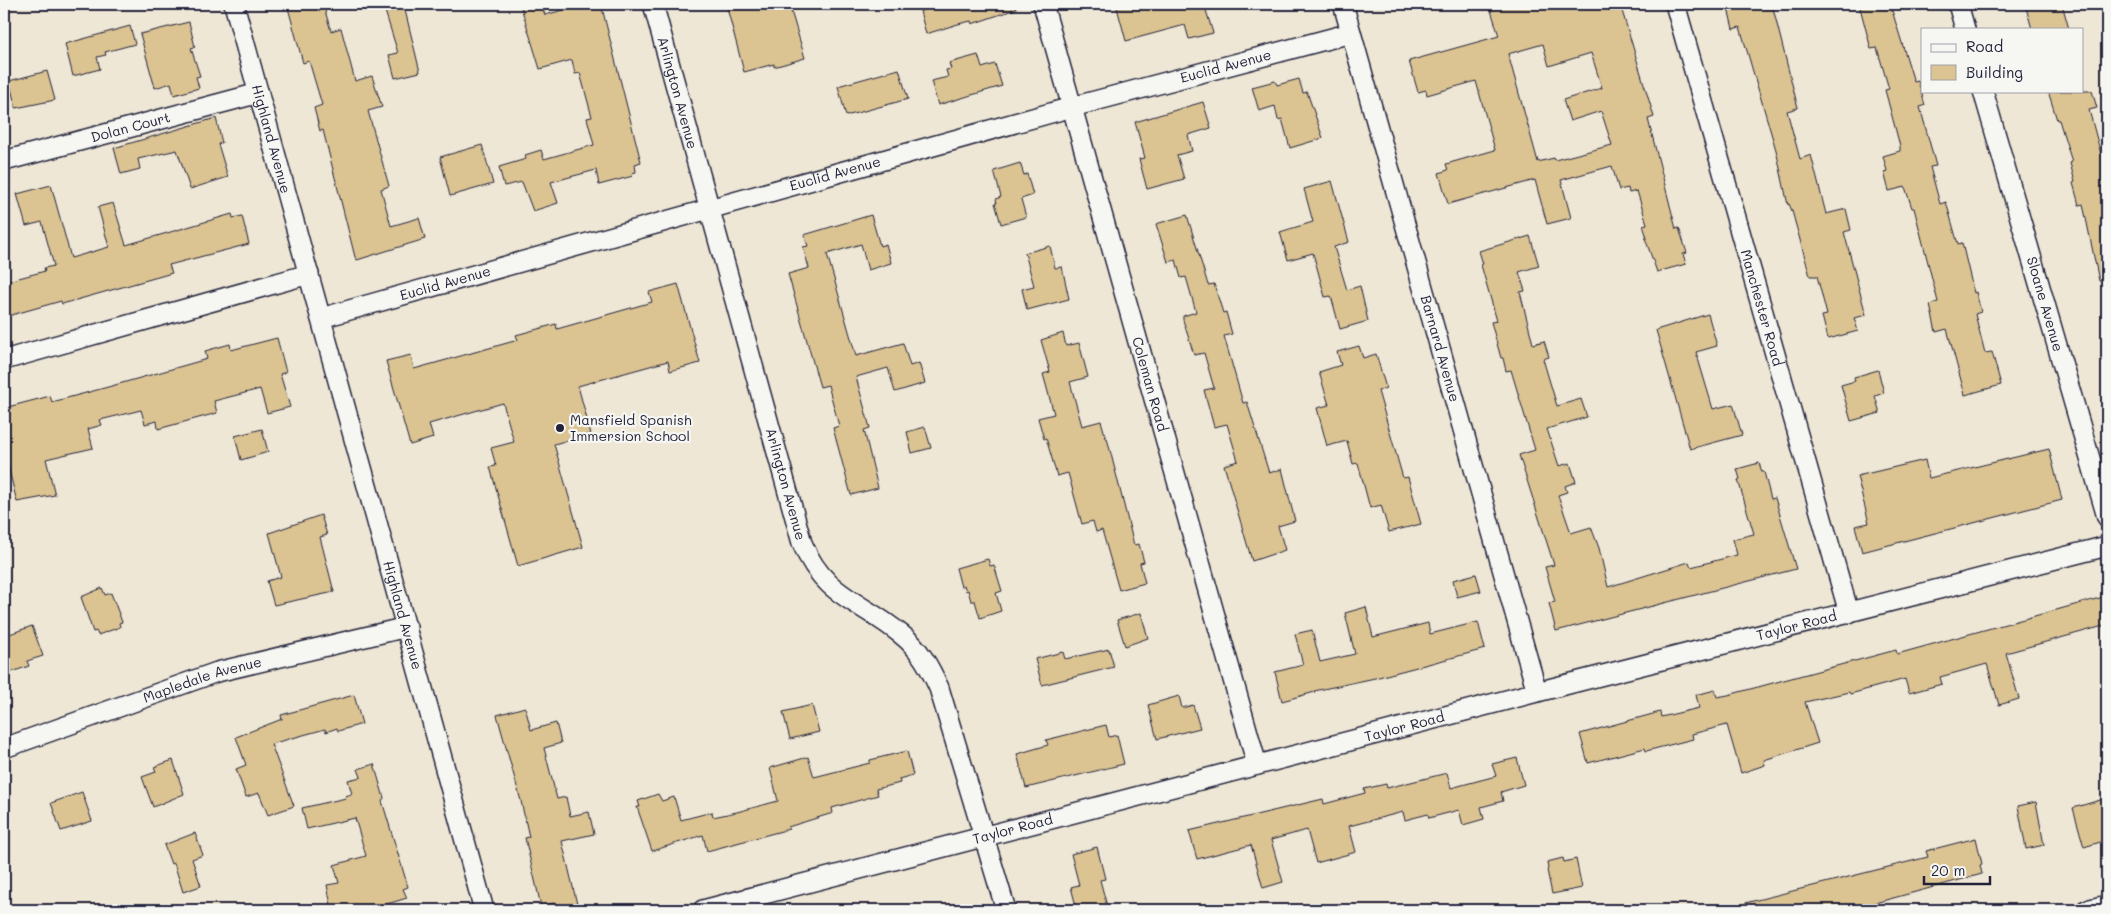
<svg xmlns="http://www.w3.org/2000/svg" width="2111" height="914" font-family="Mali,sans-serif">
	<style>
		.building { fill: #dbc392; stroke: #22223b; fill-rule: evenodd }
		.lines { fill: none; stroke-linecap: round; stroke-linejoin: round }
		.minor-casing { stroke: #22223b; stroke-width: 22 }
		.minor { stroke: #f6f6f2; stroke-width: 19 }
		.poi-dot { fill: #22223b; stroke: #f6f6f2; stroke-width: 2 }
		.labels { text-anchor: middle; stroke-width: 4.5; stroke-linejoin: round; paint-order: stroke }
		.street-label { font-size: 14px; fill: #22223b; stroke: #f6f6f2 }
		.poi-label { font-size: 14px; fill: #22223b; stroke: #f6f6f2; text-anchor: start }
	</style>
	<rect width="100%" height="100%" fill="#eee7d5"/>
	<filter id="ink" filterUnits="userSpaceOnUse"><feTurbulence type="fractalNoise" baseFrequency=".02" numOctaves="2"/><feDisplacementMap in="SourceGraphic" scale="10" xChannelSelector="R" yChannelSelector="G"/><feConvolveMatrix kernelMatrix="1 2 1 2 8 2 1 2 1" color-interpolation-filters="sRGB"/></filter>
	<g filter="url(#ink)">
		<!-- building -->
		<g class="building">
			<path d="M287,4H323L331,31L341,28L355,81L372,76L382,107L368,111L389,186L381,189L391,226L419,218L425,239L357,260L355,257L323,130L320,131L314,108L322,105L309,61L303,63Z"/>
			<path d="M532,4H541L545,15L585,4H601L641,162L635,164L636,172L632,173L633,176L599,185L596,170L551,182L558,203L533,211L522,182L504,186L499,167L526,159L525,155L541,150L544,159L594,145L587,118L592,117L580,73L575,74L572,60L540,69L521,7Z"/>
			<path d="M726,4H789L805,58L774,67V64L744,72Z"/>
			<path d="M948,4H1015L1016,9L972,24L971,21L958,24L926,34L920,11Z"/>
			<path d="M1116,4H1204L1213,33L1189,39L1185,25L1126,41Z"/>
			<path d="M1489,4H1620L1654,117L1648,119L1676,229L1679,228L1687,253L1683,254L1686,264L1657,272L1645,238H1647L1643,225L1647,224L1637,191L1629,193L1628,188L1619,190L1612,166L1561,180L1571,218L1547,224L1535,180L1448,204L1439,173L1448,170L1446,164L1495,150L1476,81L1427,95L1426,90L1418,92L1409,61L1499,36ZM1543,44L1549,66L1591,53L1602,88L1563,100L1570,121L1601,111L1612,145L1555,160L1554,158L1538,162L1508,54Z"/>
			<path d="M1743,4H1772L1798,108L1787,111L1800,159L1811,155L1826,214L1846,209L1851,230L1844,232L1866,315L1854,318L1858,331L1828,339L1822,316L1827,315L1817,276H1810L1792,211L1789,204L1788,205L1776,150L1740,27L1733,29L1728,8Z"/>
			<path d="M1859,4H1890L1914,82L1918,81L1925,105L1920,107L1936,166L1930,167L1940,204L1946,202L1958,244L1962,243L1974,293L1976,292L1981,312L1975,314L1985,353L1992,352L2001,385L1965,395L1947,329L1936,332L1930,305L1938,302L1914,208H1912L1905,187L1889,191L1884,172L1887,171L1883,156L1900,151V146L1885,90L1889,89L1877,48L1871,49Z"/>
			<path d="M2025,4H2062L2069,29H2032Z"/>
			<path d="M404,6L420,72L395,78L389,55L398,53L385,11Z"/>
			<path d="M189,22L195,47L191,48L200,76L196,77L199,88L174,95L171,83L155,88L140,34Z"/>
			<path d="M130,26L135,44L105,52L106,55L97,57L100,69L73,76L65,44Z"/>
			<path d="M978,55L982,68L995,64L1002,86L938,105L931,81L948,77L946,70L951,69L949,63Z"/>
			<path d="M899,69L908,99L846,116L838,86Z"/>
			<path d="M47,71L55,100L16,108L9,81Z"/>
			<path d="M1299,79L1303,93L1307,92L1323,138L1290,148L1282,119L1278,120L1275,106L1259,111L1252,87L1275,81L1277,85Z"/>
			<path d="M2048,91H2092L2097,108L2089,110L2101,154L2107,153V281H2099L2083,204L2079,205L2073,183L2075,182L2070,163L2072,162L2059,120H2057Z"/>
			<path d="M1203,102L1211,128L1188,135L1192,151L1177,155L1184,179L1147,189L1139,159L1145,158L1135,122Z"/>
			<path d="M216,118L222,143L218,144L228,177L190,189L177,150L138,159L140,169L121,174L114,148Z"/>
			<path d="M482,145L493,184L450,196L440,157Z"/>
			<path d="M1020,163L1024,175L1027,174L1033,195L1021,199L1026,217L1001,224L995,203H997L996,199L1001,197L994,171Z"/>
			<path d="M1332,181L1349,242L1334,247L1347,290L1360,286L1368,321L1340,329L1331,296L1325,297L1313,253L1288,260L1280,232L1313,222L1304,189Z"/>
			<path d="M51,185L71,258L109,247L98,207L113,203L126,245L232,214L233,218L242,216L249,244L169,265L172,273L62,304L61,301L8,316L7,314L4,315V282L45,271L44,268L54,266L42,222L26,226L17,194Z"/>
			<path d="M871,215L880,246L886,244L891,263L868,270L861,244L827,254L856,356L903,343L910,366L919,363L925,383L895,392L888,368L856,377L870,428L864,430L878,488L851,495L833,428L839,426L828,385L820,387L788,274L809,268L803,247L808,246L804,235Z"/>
			<path d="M1187,215L1208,285L1214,284L1223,313L1226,312L1232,334L1224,336L1243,403L1247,402L1269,473L1282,469L1295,521L1278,526L1285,550L1252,561L1224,465L1238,461L1227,424L1214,427L1204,390L1214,388L1204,353L1194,355L1183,320V316L1196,312L1186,277L1181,278L1176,260L1168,262L1156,224Z"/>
			<path d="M1530,236L1539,266L1519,272L1525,291L1520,292L1533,344L1544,341L1549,357L1543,359L1557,406L1581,399L1587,417L1547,429L1559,466L1570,463L1576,482L1565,486L1567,492L1558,495L1571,533L1591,527L1599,548L1608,587L1689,562L1691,567L1737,555L1733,539L1754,534L1738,480L1740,479L1737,469L1759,463L1762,472H1764L1771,499L1775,498L1796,569L1556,631L1549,603L1555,602L1545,567L1554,565L1519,455L1535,450L1511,370L1506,371L1503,358H1501L1491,322L1497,321L1481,265L1483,264L1479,251Z"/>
			<path d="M1050,246L1055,268L1062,267L1069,299L1027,310L1022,289L1034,286L1025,253Z"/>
			<path d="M678,284L700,363L670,371L668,361L578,386L591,434L554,444L583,547L518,566L490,467L496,466L491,448L514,442L503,403L429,424L433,438L410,445L386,361L411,355L414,369L518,340L516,335L556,324L557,329L652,302L649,292Z"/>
			<path d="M1708,314L1717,346L1696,352L1713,409L1733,404L1742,435L1690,449L1656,330Z"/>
			<path d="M1063,333L1066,346L1079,343L1088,377L1070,382L1082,426L1101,421L1106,438H1107L1134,545L1139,544L1144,562L1140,563L1145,583L1119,590L1102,530L1096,532L1093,521L1082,524L1068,473L1057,476L1046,438L1044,439L1038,418L1054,414L1043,374L1050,372L1041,340Z"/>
			<path d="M277,338L286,372L280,374L290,407L267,413L260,389L214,401L217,413L158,429L157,421L145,424L141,410L100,420L102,425L88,429L93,448L46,459L55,495L17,502L4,450V408L50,396L52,402L108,387L207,359L205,351L230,344L231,350Z"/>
			<path d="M1359,346L1363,358L1376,354L1386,388L1378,391L1403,478L1408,477L1421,524L1389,532L1381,505L1370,508L1358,463L1353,464L1347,441L1327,446L1317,408L1329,405L1319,372L1341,365L1337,352Z"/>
			<path d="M1878,370L1884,393L1875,396L1880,413L1851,421L1841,385L1855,381L1854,377Z"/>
			<path d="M925,427L931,448L912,453L907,432Z"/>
			<path d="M262,429L268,452L241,460L235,436Z"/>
			<path d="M2049,449L2062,500L1862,552L1855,526L1869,523L1857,476L1925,460L1929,478Z"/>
			<path d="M321,515L327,535L320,537L334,592L274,605L267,581L281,577L269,533Z"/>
			<path d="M988,559L990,566L994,565L1002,591L996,593L1001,611L980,618L975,601H971L968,590L966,591L964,585L961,587L956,568Z"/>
			<path d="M1476,574L1481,591L1457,597L1453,580Z"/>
			<path d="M102,588L105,595L111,593L122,622L119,623L120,627L98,635L96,631L93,632L81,597Z"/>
			<path d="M2107,596V625L2006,653L2019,699L1999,705L1987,664L1940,677L1942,684L1909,693L1905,679L1850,694L1849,692L1805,702L1818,743L1764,760L1765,765L1741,773L1727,725L1692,734L1693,739L1646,751L1645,748L1588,763L1580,734L1660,712L1661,717L1699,708L1696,695L1715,690L1717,697L1728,695L1896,650L1897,654Z"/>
			<path d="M1366,607L1373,637L1428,623L1430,634L1478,622L1485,649L1375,678L1314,691L1315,692L1282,701L1275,672L1303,665L1295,634L1312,630L1320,662L1355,654L1345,613Z"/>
			<path d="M1141,613L1148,638L1125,646L1117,620Z"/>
			<path d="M32,626L43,656L27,661L29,666L9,673L4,659V636Z"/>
			<path d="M1109,649L1114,667L1042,685L1035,659L1063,652L1065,659Z"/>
			<path d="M354,695L362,724L338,731L337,728L326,732L325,729L271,744L294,806L268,815L259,793L246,797L236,769L246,765L236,737L282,719L281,715Z"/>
			<path d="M1179,696L1182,708L1193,705L1200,728L1157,739L1148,705Z"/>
			<path d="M812,705L819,732L790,739L783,712Z"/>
			<path d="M525,707L531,730L556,723L561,743L544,748L557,799L566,797L570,816L589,812L594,834L562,841L577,904L556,909L554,903L541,906L525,838L529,837L521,801L497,715Z"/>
			<path d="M1106,725L1109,737L1117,735L1124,764L1026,788L1017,754L1048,745L1046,740Z"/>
			<path d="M907,751L913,775L899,779L900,783L876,789L878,795L832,808L833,813L788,827L789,829L707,851L703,835L652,851L637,807H640L638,801L658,794L662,801L674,797L681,820L712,812L713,817L737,812L778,801L770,768L808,757L814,777L870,763V760Z"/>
			<path d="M1517,758L1524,785L1501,792L1503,801L1481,807L1484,819L1463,825L1459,810L1429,818L1428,814L1405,820L1403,812L1349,826L1356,852L1316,863L1307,830L1271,840L1283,882L1263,888L1251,845L1197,859L1189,831L1323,799L1324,804L1365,793L1364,789L1386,784L1387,788L1447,773L1451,788L1496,776L1492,764Z"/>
			<path d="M173,760L184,794L153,807L142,777L156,772L154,767Z"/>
			<path d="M374,764L384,798L382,801L408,887L403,889L407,898L367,910H332L327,885L339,883L334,865L366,856L355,818L307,829L302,808L346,798L345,796L352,794L348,780L361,777L358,769Z"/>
			<path d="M82,792L92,821L61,831L51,803Z"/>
			<path d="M2107,798V840L2084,847L2073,808Z"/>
			<path d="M2036,802L2044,845L2026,849L2018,806Z"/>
			<path d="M195,833L203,855L192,859L201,886L183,892L174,863L171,864L164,845Z"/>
			<path d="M1976,838L1982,864L1980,865L1982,874L1849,910H1746L1745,903L1928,857L1926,851Z"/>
			<path d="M1097,847L1105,879L1100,880L1108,910H1077L1071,887L1079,885L1071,854Z"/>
			<path d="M1563,858L1564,862L1576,859L1582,888L1552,894L1547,870L1548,869L1547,862Z"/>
		</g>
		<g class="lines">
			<defs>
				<g id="minor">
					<path id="s1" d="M234,4L484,910"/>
					<path id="s2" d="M653,4L802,543C825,598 860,600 902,635C920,649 930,668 939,688L1006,910"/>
					<path id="s3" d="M1043,4L1257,765"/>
					<path id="s4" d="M1343,4L1537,692"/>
					<path id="s5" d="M1675,4L1849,613"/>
					<path d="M1958,4L1965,29"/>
					<path id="s6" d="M1983,91L2107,517"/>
					<path id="s7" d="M4,161L259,93"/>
					<path id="s8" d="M321,318L1072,107L1351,33"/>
					<path d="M4,360L309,274"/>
					<path id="s9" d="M4,748L217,672L407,627"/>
					<path id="s10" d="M703,910L1537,692L2107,546"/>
					<path d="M2086,910L2107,905"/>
				</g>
			</defs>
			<!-- minor casing -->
			<use href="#minor" class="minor-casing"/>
			<!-- minor -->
			<use href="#minor" class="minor"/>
		</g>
	</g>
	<!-- markers -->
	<circle class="poi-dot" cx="560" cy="428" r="5"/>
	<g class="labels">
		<!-- street labels -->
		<g class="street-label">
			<text dy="5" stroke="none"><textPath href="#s8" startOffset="939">Euclid Avenue</textPath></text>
			<text dy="5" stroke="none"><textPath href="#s2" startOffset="92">Arlington Avenue</textPath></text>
			<text dy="5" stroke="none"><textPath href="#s7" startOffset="131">Dolan Court</textPath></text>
			<text dy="5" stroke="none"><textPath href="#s1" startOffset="140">Highland Avenue</textPath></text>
			<text dy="5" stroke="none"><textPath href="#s8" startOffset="534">Euclid Avenue</textPath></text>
			<text dy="5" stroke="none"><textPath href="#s8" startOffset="129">Euclid Avenue</textPath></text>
			<text dy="5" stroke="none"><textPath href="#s6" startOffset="222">Sloane Avenue</textPath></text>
			<text dy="5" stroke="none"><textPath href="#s5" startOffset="316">Manchester Road</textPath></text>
			<text dy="5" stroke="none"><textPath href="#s4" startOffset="358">Barnard Avenue</textPath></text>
			<text dy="5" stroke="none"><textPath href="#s3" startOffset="395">Coleman Road</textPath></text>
			<text dy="5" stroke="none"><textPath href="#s2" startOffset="498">Arlington Avenue</textPath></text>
			<text dy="5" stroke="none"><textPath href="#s1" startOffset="634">Highland Avenue</textPath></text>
			<text dy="5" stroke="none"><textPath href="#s10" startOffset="1130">Taylor Road</textPath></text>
			<text dy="5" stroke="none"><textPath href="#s9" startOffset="210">Mapledale Avenue</textPath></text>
			<text dy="5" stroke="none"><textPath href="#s10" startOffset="725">Taylor Road</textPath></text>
			<text dy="5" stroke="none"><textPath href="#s10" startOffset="320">Taylor Road</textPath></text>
		</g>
		<!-- poi labels -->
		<g class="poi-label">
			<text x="570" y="425">Mansfield Spanish<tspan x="570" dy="16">Immersion School</tspan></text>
		</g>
	</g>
	<!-- margin -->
	<rect width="2111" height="914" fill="none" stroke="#f6f6f2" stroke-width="20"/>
	<rect x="10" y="10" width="2091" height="894" fill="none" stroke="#22223b" stroke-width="2" filter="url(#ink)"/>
	<!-- legend -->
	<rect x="1921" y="28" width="162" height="65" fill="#f6f6f2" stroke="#a1a1a9"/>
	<rect x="1931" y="44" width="25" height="8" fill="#f6f6f2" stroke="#a1a1a9"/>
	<text x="1966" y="52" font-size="15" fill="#22223b">Road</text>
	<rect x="1931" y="65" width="25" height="15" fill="#dbc392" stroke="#a1a1a9"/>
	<text x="1966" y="78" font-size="15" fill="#22223b">Building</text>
	<!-- scale -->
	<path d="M1924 876v8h66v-8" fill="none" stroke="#22223b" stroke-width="2.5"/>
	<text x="1931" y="876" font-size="15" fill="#22223b" stroke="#f6f6f2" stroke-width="4" paint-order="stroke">20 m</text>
</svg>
